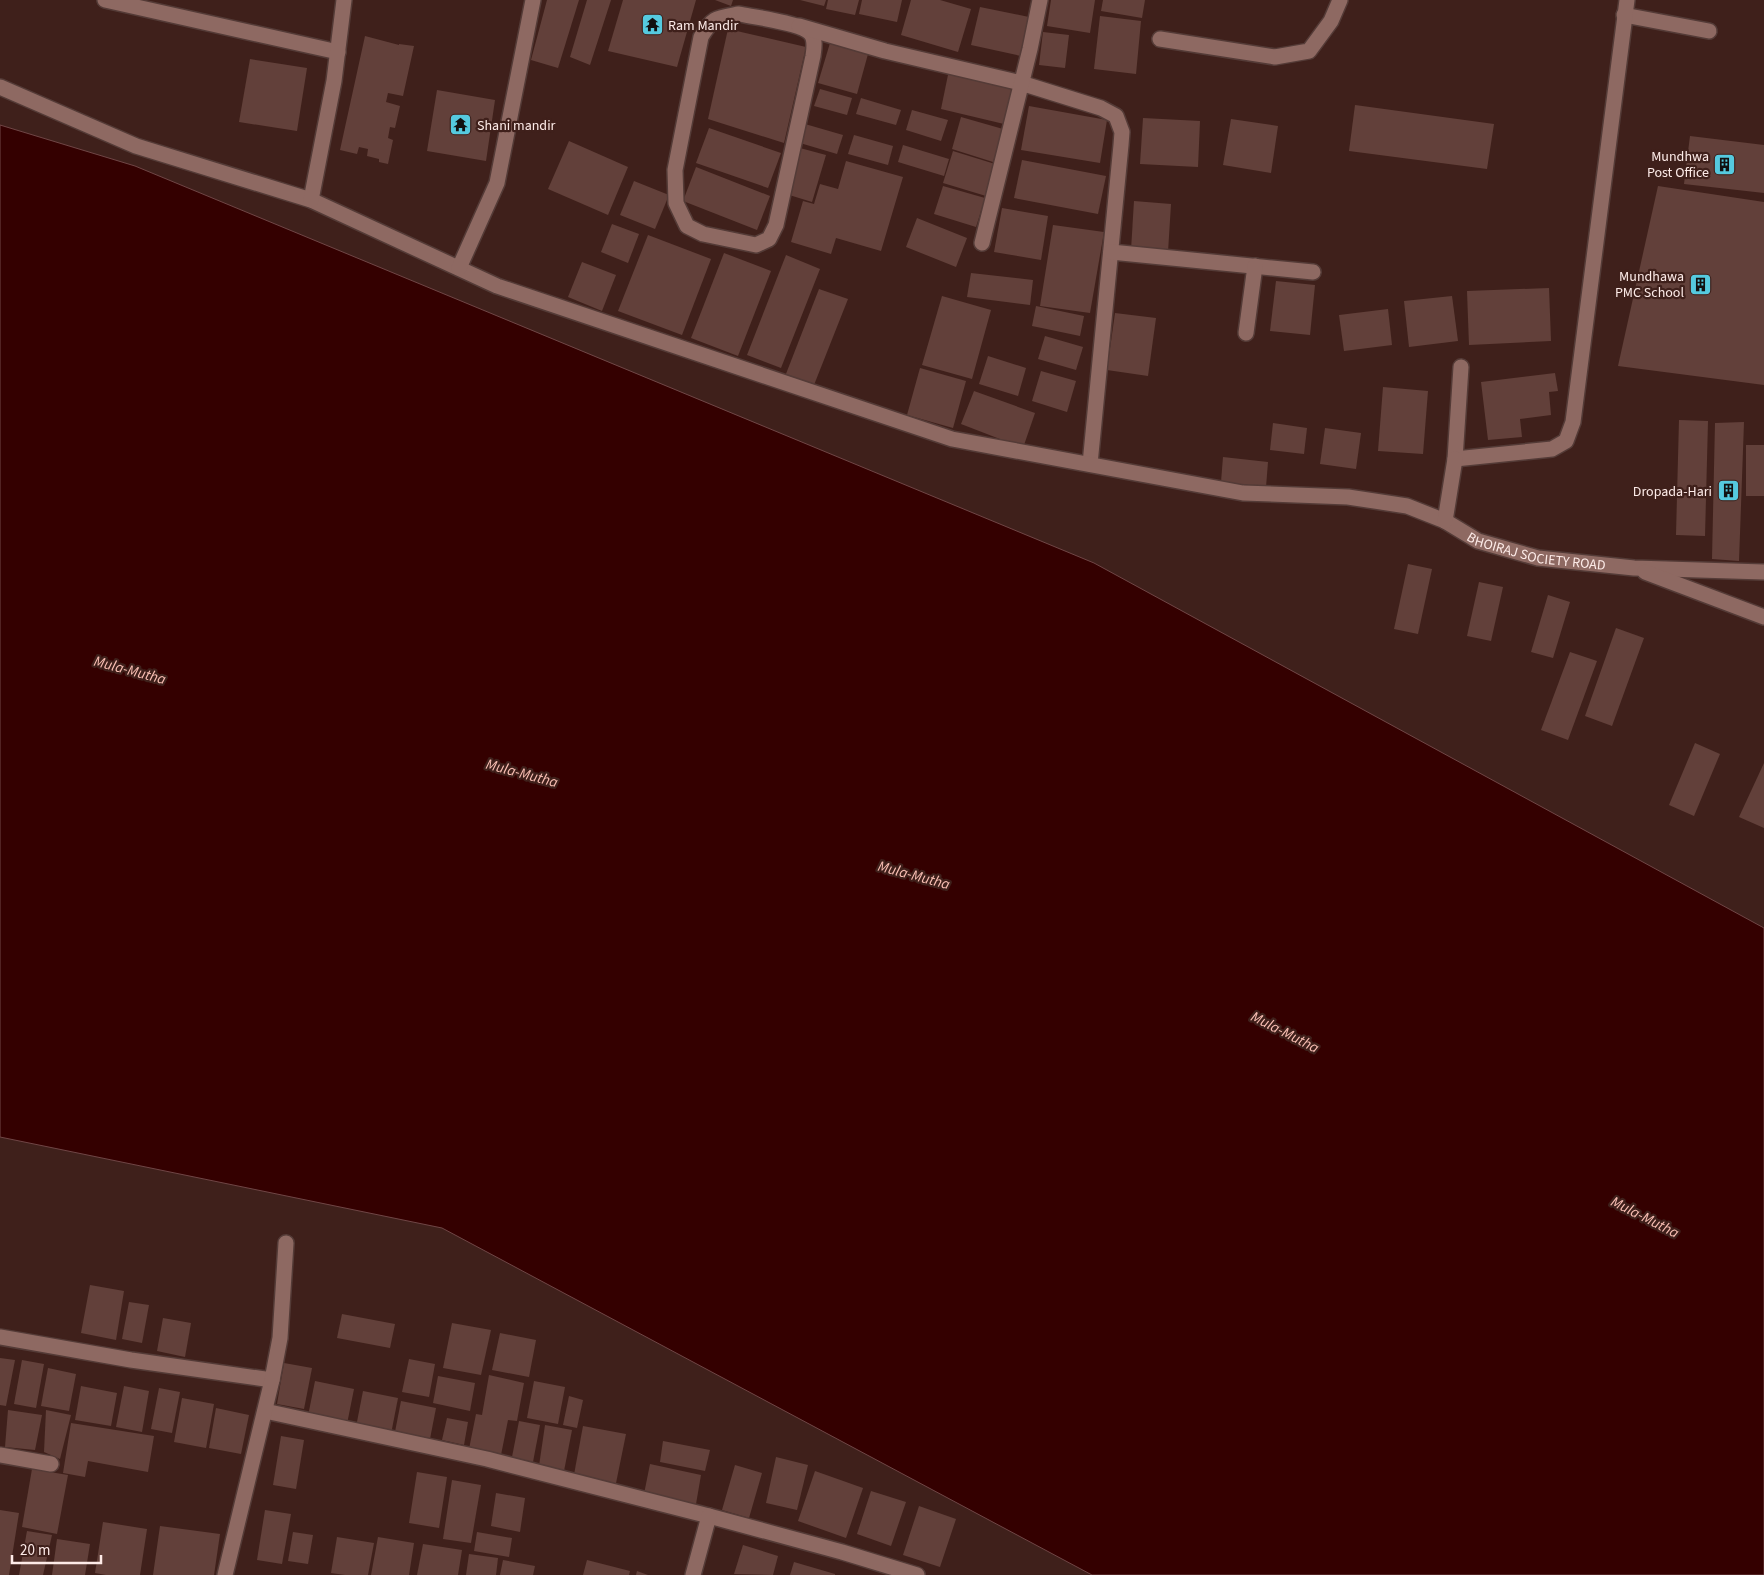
<svg xmlns="http://www.w3.org/2000/svg" width="1764" height="1575" font-family="'Source Sans 3',sans-serif">
	<style>
		.water { fill: #340000; stroke: #704646 }
		.building { fill: #62403a }
		.lines { fill: none; stroke-linecap: round; stroke-linejoin: round }
		.minor-casing { stroke: #543b37; stroke-width: 18 }
		.minor { stroke: #8e6962; stroke-width: 15 }
		.labels { text-anchor: middle; stroke-width: 4.5; stroke-linejoin: round; paint-order: stroke }
		.poi-label { font-size: 14px; fill: #fdebe8; stroke: #3f201b; text-anchor: end }
		.street-label { font-size: 14px; fill: #fdebe8; stroke: #3f201b }
		.water-label { font-size: 15px; font-style: italic; fill: #fabfb4; stroke: #3f201b }
	</style>
	<rect width="100%" height="100%" fill="#3f201b"/>
	<!-- water -->
	<path class="water" d="M0,125L135,166L1094,563L1764,928V1575H1092L442,1228L0,1137Z"/>
	<!-- building -->
	<g class="building">
		<path d="M547,0H579L558,68L531,60Z"/>
		<path d="M587,0H611L590,65L570,57Z"/>
		<path d="M623,0H696L677,67L608,51Z"/>
		<path d="M715,0H733L731,6Z"/>
		<path d="M800,0H826L824,6Z"/>
		<path d="M828,0H859L855,15L826,9Z"/>
		<path d="M862,0H902L897,22L859,14Z"/>
		<path d="M911,0H940L971,9L958,52L901,35Z"/>
		<path d="M1051,0H1095L1090,33L1047,26Z"/>
		<path d="M1103,0H1145L1142,18L1101,11Z"/>
		<path d="M980,7L1029,17L1021,56L971,45Z"/>
		<path d="M1100,16L1141,21L1136,74L1094,69Z"/>
		<path d="M728,29L806,47L784,143L708,119Z"/>
		<path d="M1043,32L1069,35L1065,68L1039,65Z"/>
		<path d="M365,36L399,45V44L414,46L403,96L388,93L386,102L400,106L395,128L390,127L388,138L393,140L388,164L379,162V159L367,156L368,149L359,147L357,154L340,150Z"/>
		<path d="M830,43L868,54L857,94L818,83Z"/>
		<path d="M250,59L307,68L297,131L239,122Z"/>
		<path d="M949,70L1013,85L1004,124L941,109Z"/>
		<path d="M820,89L852,98L847,115L814,106Z"/>
		<path d="M437,90L495,100L486,161L427,151Z"/>
		<path d="M861,98L901,110L896,125L856,114Z"/>
		<path d="M1355,105L1494,124L1487,169L1349,151Z"/>
		<path d="M1029,106L1107,120L1100,163L1021,150Z"/>
		<path d="M912,110L948,120L941,141L906,130Z"/>
		<path d="M961,117L1003,129L993,162L952,149Z"/>
		<path d="M1143,118L1200,121L1198,167L1140,164Z"/>
		<path d="M1231,119L1278,126L1271,173L1223,165Z"/>
		<path d="M805,124L843,135L837,154L800,143Z"/>
		<path d="M709,128L781,153L768,188L696,163Z"/>
		<path d="M854,135L893,146L888,165L848,154Z"/>
		<path d="M1690,136L1764,145V193L1684,184Z"/>
		<path d="M569,141L628,167L608,215L548,189Z"/>
		<path d="M903,145L949,159L944,176L898,162Z"/>
		<path d="M800,148L826,155L812,202L786,194Z"/>
		<path d="M953,151L995,164L986,196L943,183Z"/>
		<path d="M1022,160L1106,176L1098,214L1014,198Z"/>
		<path d="M846,161L903,177L881,251L836,238L831,254L791,242L803,201L814,204L820,184L838,189Z"/>
		<path d="M696,167L770,196L757,230L683,201Z"/>
		<path d="M634,181L669,195L655,229L620,215Z"/>
		<path d="M943,186L985,198L976,227L934,214Z"/>
		<path d="M1658,186L1764,202V385L1618,366Z"/>
		<path d="M1134,201L1171,204L1168,252L1131,250Z"/>
		<path d="M1002,208L1048,216L1041,260L994,252Z"/>
		<path d="M917,218L967,238L956,267L906,247Z"/>
		<path d="M612,224L639,234L628,263L601,252Z"/>
		<path d="M1053,225L1104,232L1090,313L1040,306Z"/>
		<path d="M648,235L711,259L682,335L618,311Z"/>
		<path d="M724,253L771,271L738,356L691,338Z"/>
		<path d="M786,255L820,269L781,368L747,355Z"/>
		<path d="M582,262L616,275L602,311L568,297Z"/>
		<path d="M971,273L1033,280L1030,305L967,297Z"/>
		<path d="M1276,281L1315,285L1310,335L1270,331Z"/>
		<path d="M1549,288L1551,341L1469,345L1467,291Z"/>
		<path d="M819,289L848,299L812,390L784,379Z"/>
		<path d="M942,296L991,310L972,379L922,365Z"/>
		<path d="M1452,296L1458,341L1409,347L1404,301Z"/>
		<path d="M1036,306L1084,316L1080,336L1032,326Z"/>
		<path d="M1388,309L1392,345L1344,351L1339,315Z"/>
		<path d="M1115,313L1156,318L1148,376L1107,370Z"/>
		<path d="M1045,336L1083,347L1076,370L1038,359Z"/>
		<path d="M988,356L1026,368L1018,396L979,384Z"/>
		<path d="M920,368L966,381L953,428L907,415Z"/>
		<path d="M1041,371L1076,381L1067,412L1032,401Z"/>
		<path d="M1555,373L1558,391L1549,392L1551,415L1520,419L1522,437L1488,440L1481,382Z"/>
		<path d="M1383,387L1428,391L1423,454L1378,451Z"/>
		<path d="M974,391L1035,413L1023,448L961,424Z"/>
		<path d="M1679,420L1708,421L1705,536L1676,535Z"/>
		<path d="M1744,422L1739,561L1712,559L1715,423Z"/>
		<path d="M1273,423L1307,428L1304,454L1270,450Z"/>
		<path d="M1325,428L1361,433L1356,469L1320,464Z"/>
		<rect x="1746" y="445" width="18" height="51"/>
		<path d="M1223,457L1268,462L1266,487L1221,482Z"/>
		<path d="M1408,564L1432,569L1418,634L1394,629Z"/>
		<path d="M1479,582L1503,587L1491,641L1467,636Z"/>
		<path d="M1548,595L1570,602L1553,658L1531,652Z"/>
		<path d="M1616,628L1644,638L1612,726L1585,716Z"/>
		<path d="M1570,652L1597,661L1568,740L1541,730Z"/>
		<path d="M1695,743L1720,754L1694,816L1669,805Z"/>
		<path d="M1764,763V828L1739,817Z"/>
		<path d="M90,1285L124,1291L116,1340L81,1333Z"/>
		<path d="M129,1302L149,1305L142,1343L122,1339Z"/>
		<path d="M342,1314L395,1324L390,1348L337,1338Z"/>
		<path d="M163,1318L191,1323L185,1357L157,1351Z"/>
		<path d="M452,1323L491,1330L481,1375L443,1368Z"/>
		<path d="M500,1333L536,1340L529,1377L492,1370Z"/>
		<path d="M0,1358L15,1360L6,1406L0,1405Z"/>
		<path d="M409,1359L435,1364L429,1397L402,1392Z"/>
		<path d="M22,1360L44,1364L36,1408L14,1404Z"/>
		<path d="M284,1363L312,1368L304,1409L277,1404Z"/>
		<path d="M48,1368L76,1374L69,1411L41,1406Z"/>
		<path d="M489,1375L524,1383L517,1421L508,1420L500,1460L468,1454L476,1414L482,1415Z"/>
		<path d="M438,1376L475,1383L470,1411L433,1403Z"/>
		<path d="M315,1381L354,1389L347,1424L308,1416Z"/>
		<path d="M534,1381L565,1387L558,1424L527,1418Z"/>
		<path d="M81,1386L117,1393L111,1426L75,1420Z"/>
		<path d="M124,1386L149,1391L142,1432L116,1427Z"/>
		<path d="M159,1388L180,1392L172,1433L151,1429Z"/>
		<path d="M363,1391L398,1398L391,1434L356,1427Z"/>
		<path d="M569,1396L583,1400L577,1428L563,1425Z"/>
		<path d="M182,1398L214,1404L206,1448L174,1442Z"/>
		<path d="M401,1401L436,1408L429,1444L394,1437Z"/>
		<path d="M216,1408L249,1415L241,1454L209,1448Z"/>
		<path d="M8,1410L42,1415L35,1450L5,1447Z"/>
		<path d="M46,1410L71,1415L60,1459L44,1452Z"/>
		<path d="M447,1418L468,1422L464,1445L442,1440Z"/>
		<path d="M519,1421L540,1425L533,1462L512,1457Z"/>
		<path d="M71,1423L154,1436L148,1472L88,1461L85,1477L63,1473Z"/>
		<path d="M545,1425L572,1430L564,1471L539,1466Z"/>
		<path d="M583,1426L626,1434L615,1488L573,1480Z"/>
		<path d="M281,1436L304,1440L296,1489L273,1485Z"/>
		<path d="M663,1441L710,1450L705,1471L660,1462Z"/>
		<path d="M776,1457L808,1465L797,1510L766,1503Z"/>
		<path d="M650,1464L701,1475L696,1504L644,1494Z"/>
		<path d="M735,1465L762,1473L749,1518L722,1510Z"/>
		<path d="M32,1469L68,1475L57,1534L22,1527Z"/>
		<path d="M815,1471L863,1488L846,1538L798,1521Z"/>
		<path d="M417,1472L447,1477L439,1528L409,1523Z"/>
		<path d="M452,1480L481,1485L471,1543L443,1539Z"/>
		<path d="M871,1491L906,1502L891,1546L857,1534Z"/>
		<path d="M496,1493L525,1498L520,1532L491,1526Z"/>
		<path d="M919,1506L956,1519L940,1567L903,1555Z"/>
		<path d="M0,1510L19,1513L9,1575H0Z"/>
		<path d="M265,1510L291,1514L282,1564L257,1560Z"/>
		<path d="M103,1522L147,1529L140,1575H106L95,1573Z"/>
		<path d="M160,1526L220,1534L214,1575H153Z"/>
		<path d="M27,1531L52,1535L43,1575H19Z"/>
		<path d="M293,1532L313,1535L308,1564L288,1561Z"/>
		<path d="M477,1532L512,1538L509,1557L474,1551Z"/>
		<path d="M337,1537L374,1543L368,1575H345L331,1573Z"/>
		<path d="M378,1537L414,1543L409,1575H371Z"/>
		<path d="M57,1539L90,1544L85,1575H52Z"/>
		<path d="M423,1544L462,1550L458,1575H417Z"/>
		<path d="M743,1545L778,1556L773,1575L734,1574Z"/>
		<path d="M469,1554L498,1558L496,1575H466Z"/>
		<path d="M503,1560L535,1566L533,1575H500Z"/>
		<path d="M587,1560L630,1571L629,1575H583Z"/>
		<path d="M794,1562L835,1574V1575H790Z"/>
		<path d="M637,1571L648,1575H636Z"/>
	</g>
	<g class="lines">
		<defs>
			<g id="minor">
				<path d="M105,0L338,52"/>
				<path d="M739,14C754,17 801,23 810,33C816,39 814,48 813,56L776,225L769,239L756,245L703,234L687,226L676,203L675,170L701,37C713,17 716,18 739,14Z"/>
				<path d="M1624,15L1709,31"/>
				<path d="M799,26L885,51L1021,83L1101,108L1116,116L1122,132L1121,145L1090,464"/>
				<path d="M1160,39L1275,57L1309,51L1331,21L1340,0"/>
				<path id="s1" d="M0,87L136,146L311,200L497,286L952,439L1243,493L1348,497L1407,506L1445,521L1478,541L1538,558L1634,568L1764,572"/>
				<path d="M311,200L334,81L344,0"/>
				<path d="M982,243L1030,49L1040,0"/>
				<path d="M1111,252L1313,272"/>
				<path d="M459,268L497,183L533,0"/>
				<path d="M1246,333L1255,266"/>
				<path d="M1461,367L1455,459L1552,449L1566,441L1573,422L1627,0"/>
				<path d="M1445,521L1455,459"/>
				<path d="M1645,572L1764,617"/>
				<path d="M0,1337L131,1360L272,1380"/>
				<path d="M265,1411L487,1459L709,1516L842,1552L917,1575"/>
				<path d="M0,1455L51,1464"/>
				<path d="M225,1575L272,1380L280,1338L286,1243"/>
				<path d="M693,1575L709,1516"/>
			</g>
		</defs>
		<!-- minor casing -->
		<use href="#minor" class="minor-casing"/>
		<!-- minor -->
		<use href="#minor" class="minor"/>
	</g>
	<!-- icons -->
	<defs>
		<symbol id="temple-square" viewBox="-11 -11 22 22"><rect x="-9" y="-9" width="18" height="18" rx="4" fill="#55cadf" stroke="#3f201b"/><path d="M0-6L5-2H3V0L6.5 2.5H4V6H1.5V3h-3V6H-4V2.5H-6.5L-3 0V-2H-5Z" fill="#111"/></symbol>
		<symbol id="building-square" viewBox="-11 -11 22 22"><rect x="-9" y="-9" width="18" height="18" rx="4" fill="#55cadf" stroke="#3f201b"/><path d="M-4-6H4V6H1V3H-1V6H-4ZM-2.5-4.3h1.7v1.8h-1.7ZM.8-4.3h1.7v1.8H.8ZM-2.5-1h1.7V.8h-1.7ZM.8-1h1.7V.8H.8Z" fill="#111"/></symbol>
	</defs>
	<g fill-rule="evenodd">
		<use href="#temple-square" x="640" y="12" width="25" height="25"/>
		<use href="#temple-square" x="448" y="112" width="25" height="25"/>
		<use href="#building-square" x="1712" y="152" width="25" height="25"/>
		<use href="#building-square" x="1688" y="272" width="25" height="25"/>
		<use href="#building-square" x="1716" y="478" width="25" height="25"/>
	</g>
	<g class="labels">
		<!-- poi labels -->
		<g class="poi-label">
			<text x="668" y="30" text-anchor="start">Ram Mandir</text>
			<text x="477" y="130" text-anchor="start">Shani mandir</text>
			<text x="1709" y="161">Mundhwa<tspan x="1709" dy="16">Post Office</tspan></text>
			<text x="1684" y="281">Mundhawa<tspan x="1684" dy="16">PMC School</tspan></text>
			<text x="1712" y="496">Dropada-Hari</text>
		</g>
		<!-- street labels -->
		<g class="street-label">
			<text dy="5" stroke="none"><textPath href="#s1" startOffset="1616">BHOIRAJ SOCIETY ROAD</textPath></text>
		</g>
		<!-- water labels -->
		<g class="water-label">
			<text transform="translate(130 670) rotate(15)" y="5">Mula-Mutha</text>
			<text transform="translate(522 773) rotate(15)" y="5">Mula-Mutha</text>
			<text transform="translate(914 875) rotate(15)" y="5">Mula-Mutha</text>
			<text transform="translate(1285 1032) rotate(27)" y="5">Mula-Mutha</text>
			<text transform="translate(1645 1217) rotate(27)" y="5">Mula-Mutha</text>
		</g>
	</g>
	<!-- scale -->
	<path d="M12 1555v8h89v-8" fill="none" stroke="#fdebe8" stroke-width="2.5"/>
	<text x="20" y="1555" font-size="15" fill="#fdebe8" stroke="#3f201b" stroke-width="4" paint-order="stroke">20 m</text>
</svg>
